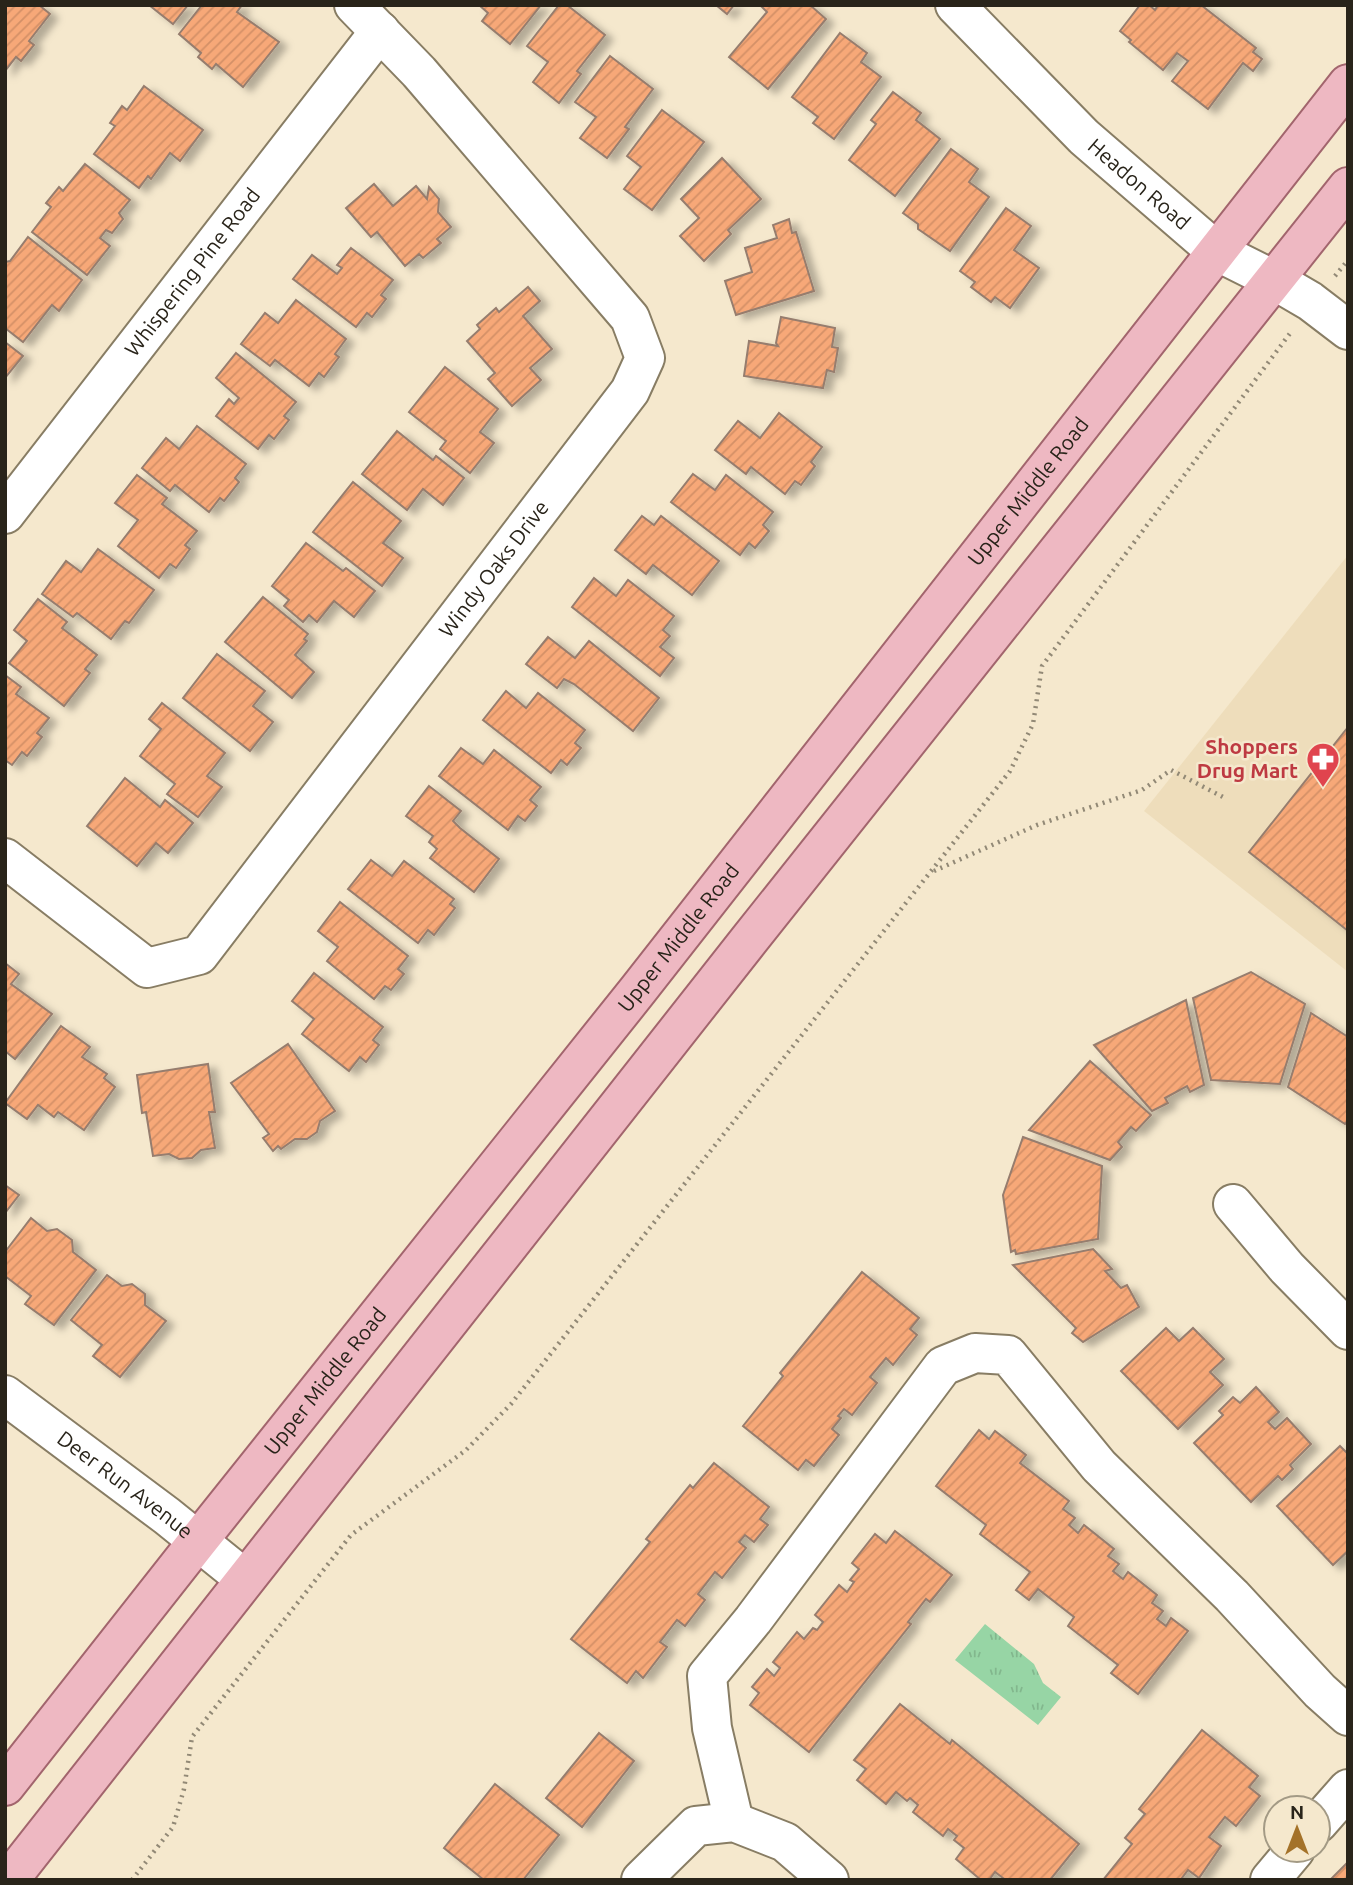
<svg xmlns="http://www.w3.org/2000/svg" width="1353" height="1885" font-family="Ubuntu,sans-serif">
	<style>
		.built { fill: #edb }
		.grass { fill: url(#grass-tufts) }
		.building { fill: url(#building-hatch); stroke: #967d6e; stroke-width: 2; filter: url(#shadow) }
		.lines { fill: none; stroke-linecap: round; stroke-linejoin: round }
		.minor-casing { stroke: #887d64; stroke-width: 42 }
		.major-casing { stroke: #a2656d; stroke-width: 42 }
		.path { stroke: #928976; stroke-width: 4.5; stroke-dasharray: 2 5; stroke-linecap: butt }
		.minor { stroke: #fff; stroke-width: 38 }
		.major { stroke: #eeb8c2; stroke-width: 38 }
		.labels { text-anchor: middle; stroke-width: 5; stroke-linejoin: round; paint-order: stroke }
		.street-label { font-size: 21px; fill: #29241a; stroke: #f5e8cd }
		.health-label { font-size: 21px; font-weight: bold; fill: #be3a42; stroke: #f5e8cd; text-anchor: end }
	</style>
	<defs>
		<pattern id="grass-tufts" width="24" height="20" patternUnits="userSpaceOnUse" patternTransform="scale(1.75)"><rect width="24" height="20" fill="#97d5a5"/><path d="M3 7l-1-3M5 7V3M7 7l1-3M15 17l-1-3M17 17v-4M19 17l1-3" fill="none" stroke="#82b78d"/></pattern>
		<pattern id="building-hatch" width="6" height="6" patternUnits="userSpaceOnUse" patternTransform="scale(1.75)"><rect width="6" height="6" fill="#f7a878"/><path d="M-1 1l2-2M0 6l6-6M5 7l2-2" fill="none" stroke="#d49067"/></pattern>
		<filter id="shadow"><feDropShadow dx="8" dy="4.5" stdDeviation="3.5" flood-color="#0004"/></filter>
	</defs>
	<rect width="100%" height="100%" fill="#f5e8cd"/>
	<!-- built -->
	<path class="built" d="M1348,555V972L1144,811Z"/>
	<!-- grass -->
	<path class="grass" d="M985,1624L1034,1664L1043,1683L1061,1697L1038,1725L955,1660Z"/>
	<!-- building -->
	<g class="building">
		<path d="M5,5H39L50,14L29,41L34,45L21,61L16,57L5,71Z"/>
		<path d="M149,5H188L173,24Z"/>
		<path d="M202,5H242L237,12L279,42L243,87L216,64L212,69L198,57L201,53L179,34Z"/>
		<path d="M479,5H541L510,44L482,21L488,13Z"/>
		<path d="M559,5H567L605,35L577,71L581,74L559,103L533,82L548,62L527,46Z"/>
		<path d="M716,5H734L727,14Z"/>
		<path d="M810,5L826,19L768,89L729,57L767,12L760,5Z"/>
		<path d="M1140,5H1149L1155,10L1158,5H1201L1256,48L1253,52L1262,59L1253,71L1243,63L1208,109L1172,81L1188,61L1177,53L1163,70L1129,42L1131,40L1120,31Z"/>
		<path d="M840,33L867,53L861,62L881,77L834,139L813,123L818,117L792,97Z"/>
		<path d="M610,56L653,89L625,127L629,129L607,158L580,138L596,117L575,102Z"/>
		<path d="M144,86L203,130L180,161L170,153L151,179L148,176L139,188L94,154L115,126L110,123L122,106L127,110Z"/>
		<path d="M893,92L921,113L916,120L940,139L895,196L849,160L876,124L871,120Z"/>
		<path d="M662,110L704,142L652,210L624,189L641,167L627,156Z"/>
		<path d="M951,149L978,169L969,182L989,197L950,251L918,229V224L903,213Z"/>
		<path d="M722,158L761,199L728,230L731,234L704,261L680,236L699,218L681,199Z"/>
		<path d="M85,164L130,200L119,213L123,219L112,233L106,230L100,238L110,246L87,275L32,232L51,207L46,203L59,187L63,191Z"/>
		<path d="M374,184L393,206L416,186L427,199L429,187L439,199L438,212L451,227L437,239L441,243L423,258L419,254L405,266L377,232L371,237L346,208Z"/>
		<path d="M1006,208L1031,226L1014,250L1039,268L1010,308L995,297L991,302L971,287L975,282L960,271Z"/>
		<path d="M789,219L792,233L796,232L814,291L736,315L725,281L752,272L745,248L777,238L773,225Z"/>
		<path d="M28,237L82,280L59,311L52,305L23,342L5,328V262L10,261Z"/>
		<path d="M351,248L393,280L381,295L386,299L372,317L367,313L356,327L293,279L312,255L337,274L342,268L337,265Z"/>
		<path d="M528,287L540,301L523,316L552,349L530,368L541,380L512,406L488,379L495,373L467,341L480,329L477,325L496,308L499,312Z"/>
		<path d="M296,300L346,339L335,354L339,357L324,377L319,373L309,386L275,360L270,366L241,344L265,313L278,323Z"/>
		<path d="M781,317L835,328L832,347L838,348L834,372L827,370L823,388L744,376L749,341L778,346L776,343Z"/>
		<path d="M5,342L23,356L5,378Z"/>
		<path d="M236,353L296,402L284,416L289,420L274,439L269,435L258,449L216,416L229,399L234,404L239,398L216,378Z"/>
		<path d="M445,367L498,409L480,432L494,443L470,473L440,449L446,441L409,412Z"/>
		<path d="M779,413L822,447L811,462L815,466L801,485L795,481L785,494L751,467L746,474L715,450L738,421L760,438Z"/>
		<path d="M197,426L246,464L235,478L239,482L224,501L220,498L209,512L175,485L170,491L142,468L166,438L179,449Z"/>
		<path d="M397,431L433,460L436,456L464,478L443,505L423,489L407,510L362,474Z"/>
		<path d="M693,474L715,490L726,475L773,512L763,525L769,531L755,548L749,543L740,555L671,502Z"/>
		<path d="M137,475L167,498L162,504L197,531L185,545L190,549L176,568L170,564L159,578L118,546L138,520L115,503Z"/>
		<path d="M353,482L401,521L383,543L403,558L382,586L313,532Z"/>
		<path d="M642,516L654,525L661,516L719,561L692,595L653,565L646,574L615,550Z"/>
		<path d="M306,543L343,571L346,568L375,591L354,617L334,601L317,622L309,615L303,622L284,606L289,600L272,586Z"/>
		<path d="M98,549L154,590L129,623L125,621L111,639L77,613L73,617L42,594L66,561L81,572Z"/>
		<path d="M594,578L616,596L628,580L674,616L663,630L670,636L660,647L674,658L660,676L572,607Z"/>
		<path d="M263,597L308,634L304,639L307,641L295,655L314,672L292,698L225,642Z"/>
		<path d="M38,599L67,622L62,628L97,655L85,669L90,673L64,706L9,663L27,641L14,630Z"/>
		<path d="M548,637L575,658L589,641L659,698L633,731L574,684L564,679L557,688L526,664Z"/>
		<path d="M217,654L265,691L253,706L273,722L250,751L183,698Z"/>
		<path d="M5,675L21,687L16,694L49,718L37,733L42,737L27,756L22,752L12,765L5,760Z"/>
		<path d="M506,691L526,708L538,693L585,730L575,743L581,748L567,765L561,760L551,773L483,720Z"/>
		<path d="M162,703L225,753L207,776L222,787L198,817L167,794L175,784L140,756L161,729L149,719Z"/>
		<path d="M1348,727V931L1249,852Z"/>
		<path d="M461,748L483,764L494,750L541,787L530,800L537,806L525,821L518,816L508,830L439,776Z"/>
		<path d="M125,778L160,807L165,800L193,823L168,853L156,843L137,866L87,826Z"/>
		<path d="M429,786L461,811L453,821L460,828L499,859L474,892L430,858L437,849L429,842L433,836L406,816Z"/>
		<path d="M371,860L392,876L404,861L454,899L450,904L455,908L434,935L428,930L418,943L348,889Z"/>
		<path d="M340,902L408,956L398,969L404,974L391,990L385,986L374,999L327,961L338,947L318,931Z"/>
		<path d="M5,963L19,974L11,984L52,1014L15,1059L5,1051Z"/>
		<path d="M1251,972L1305,1004L1280,1084L1211,1080L1193,998Z"/>
		<path d="M314,973L383,1027L373,1040L379,1045L366,1062L360,1057L349,1071L302,1034L314,1019L292,1001Z"/>
		<path d="M1186,1000L1204,1085L1190,1092L1187,1086L1165,1098L1168,1103L1152,1111L1094,1045Z"/>
		<path d="M1311,1013L1348,1037V1121L1345,1124L1288,1087Z"/>
		<path d="M61,1026L90,1047L82,1057L107,1074L104,1078L115,1087L84,1130L58,1112L54,1117L38,1105L27,1119L5,1103Z"/>
		<path d="M288,1044L335,1111L320,1121L317,1132L307,1139H295L281,1149L278,1146L273,1151L263,1138L269,1134L231,1083Z"/>
		<path d="M1090,1061L1151,1115L1136,1131L1131,1127L1118,1142L1122,1147L1110,1160L1029,1130Z"/>
		<path d="M208,1064L215,1112H209L215,1148L201,1150L192,1158L179,1159L169,1154L153,1156L146,1112L142,1113L137,1075Z"/>
		<path d="M1023,1137L1102,1166L1098,1239L1016,1254L1015,1250L1011,1252L1003,1195Z"/>
		<path d="M5,1185L19,1195L5,1213Z"/>
		<path d="M31,1218L47,1231L57,1229L72,1240L73,1252L96,1270L54,1325L25,1304L31,1296L5,1276V1252Z"/>
		<path d="M1093,1249L1112,1269L1105,1271L1121,1288L1127,1285L1139,1307L1083,1342L1072,1333L1076,1328L1013,1265Z"/>
		<path d="M862,1272L919,1318L910,1329L917,1335L893,1365L886,1358L870,1377L877,1383L852,1415L844,1409L838,1416L841,1418L832,1429L839,1435L814,1466L806,1460L798,1470L743,1426L783,1376L780,1373Z"/>
		<path d="M107,1275L122,1286L132,1284L145,1294V1305L166,1321L120,1377L93,1356L102,1345L71,1320Z"/>
		<path d="M1166,1328L1179,1341L1193,1328L1224,1359L1210,1372L1223,1385L1178,1429L1121,1371Z"/>
		<path d="M1256,1387L1279,1412L1268,1422L1275,1429L1287,1418L1311,1444L1290,1465L1293,1469L1282,1480L1278,1476L1251,1502L1194,1443L1223,1415L1219,1411L1233,1397L1240,1403Z"/>
		<path d="M979,1430L989,1439L995,1431L1026,1455L1020,1463L1069,1501L1063,1509L1075,1518L1069,1525L1078,1533L1084,1525L1114,1549L1108,1556L1119,1564L1113,1571L1123,1579L1128,1572L1157,1595L1152,1603L1163,1611L1157,1619L1166,1626L1171,1618L1188,1631L1138,1694L1111,1673L1118,1665L1068,1626L1074,1617L1038,1589L1029,1600L1016,1590L1030,1572L980,1534L986,1525L936,1486Z"/>
		<path d="M1340,1446L1348,1454V1551L1333,1565L1277,1506Z"/>
		<path d="M714,1463L769,1507L760,1519L768,1525L754,1542L745,1535L739,1542L746,1548L722,1578L715,1572L698,1594L705,1600L685,1626L677,1620L660,1642L667,1647L643,1678L636,1671L627,1683L571,1639L650,1542L646,1539L690,1485L693,1488Z"/>
		<path d="M895,1531L952,1575L930,1602L926,1599L908,1622L911,1624L809,1752L750,1705L759,1693L752,1687L767,1669L774,1676L780,1668L773,1662L797,1632L804,1639L813,1628L817,1630L823,1622L815,1615L839,1585L847,1592L854,1582L850,1580L859,1569L852,1563L875,1534L886,1543Z"/>
		<path d="M900,1704L950,1744L952,1740L1079,1844L1050,1880H1001L1003,1878L995,1872L989,1880H981L956,1859L964,1848L954,1840L957,1836L948,1829L943,1836L913,1812L918,1805L910,1798L907,1801L896,1792L886,1804L857,1780L866,1769L854,1760Z"/>
		<path d="M1202,1730L1258,1776L1249,1787L1260,1796L1236,1826L1225,1817L1209,1837L1221,1846L1199,1878L1188,1870L1182,1878L1184,1880H1103L1132,1844L1125,1838L1145,1814L1139,1809Z"/>
		<path d="M599,1733L634,1761L582,1827L546,1798Z"/>
		<path d="M495,1784L559,1835L523,1880H484L444,1848Z"/>
		<path d="M1348,1862V1880H1330Z"/>
	</g>
	<g class="lines">
		<defs>
			<g id="minor">
				<path id="s1" d="M955,5L1084,137L1216,251L1274,280L1310,301L1348,330"/>
				<path id="s2" d="M5,514L380,31"/>
				<path id="s3" d="M5,858L147,968L199,955L630,391L645,358L630,318L419,72L354,5"/>
				<path d="M1233,1204L1287,1268L1348,1330"/>
				<path id="s4" d="M5,1395L167,1516L245,1579"/>
				<path d="M734,1822L712,1728L707,1676L753,1620L943,1366L975,1353L1008,1355L1099,1466L1232,1596L1320,1691L1348,1716"/>
				<path d="M1318,1823L1348,1789"/>
				<path d="M641,1880L696,1826L734,1822L785,1842L829,1880"/>
				<path d="M1270,1880L1295,1850"/>
			</g>
			<g id="major">
				<path id="s5" d="M5,1786L198,1541L638,990L1348,84"/>
				<path d="M9,1880L749,940L1348,187"/>
			</g>
		</defs>
		<!-- minor casing -->
		<use href="#minor" class="minor-casing"/>
		<!-- major casing -->
		<use href="#major" class="major-casing"/>
		<!-- path -->
		<g class="path">
			<path d="M1335,276L1348,260"/>
			<path d="M934,871L1037,825L1142,790L1171,770L1223,797"/>
			<path d="M132,1880L173,1827L184,1789L192,1737L351,1535L466,1450L511,1404L1010,771L1033,724L1042,666L1291,332"/>
		</g>
		<!-- minor -->
		<use href="#minor" class="minor"/>
		<!-- major -->
		<use href="#major" class="major"/>
	</g>
	<!-- icons -->
	<defs>
		<symbol id="pharmacy-pin" viewBox="-11 -11 22 30"><path d="M0 17L-7.5 6A9.5 9.5 0 1 1 7.5 6Z" fill="#e0444e" stroke="#f5e8cd"/><path d="M-2-6h4v4h4v4h-4v4h-4v-4h-4v-4h4Z" fill="#fff"/></symbol>
	</defs>
	<g fill-rule="evenodd">
		<use href="#pharmacy-pin" x="1304" y="740" width="38" height="52"/>
	</g>
	<g class="labels">
		<!-- street labels -->
		<g class="street-label">
			<text dy="7" stroke="none"><textPath href="#s1" startOffset="257">Headon Road</textPath></text>
			<text dy="7" stroke="none"><textPath href="#s2" startOffset="306">Whispering Pine Road</textPath></text>
			<text dy="7" stroke="none"><textPath href="#s5" startOffset="1650">Upper Middle Road</textPath></text>
			<text dy="7" stroke="none"><textPath href="#s3" startOffset="719">Windy Oaks Drive</textPath></text>
			<text dy="7" stroke="none"><textPath href="#s5" startOffset="1083">Upper Middle Road</textPath></text>
			<text dy="7" stroke="none"><textPath href="#s5" startOffset="516">Upper Middle Road</textPath></text>
			<text dy="7" stroke="none"><textPath href="#s4" startOffset="150">Deer Run Avenue</textPath></text>
		</g>
		<!-- health labels -->
		<g class="health-label">
			<text x="1298" y="754">Shoppers<tspan x="1298" dy="24">Drug Mart</tspan></text>
		</g>
	</g>
	<!-- border -->
	<rect width="1353" height="1885" fill="none" stroke="#29241a" stroke-width="14"/>
	<!-- north arrow -->
	<g transform="translate(1297 1829)"><circle r="33" fill="#f5e8cd" stroke="#a39a85" stroke-width="2"/>
	<path d="M0-5L12 26L0 18L-12 26Z" fill="#a47229"/>
	<text y="-10" font-size="19" font-weight="bold" text-anchor="middle" fill="#29241a">N</text>
	</g>
</svg>
